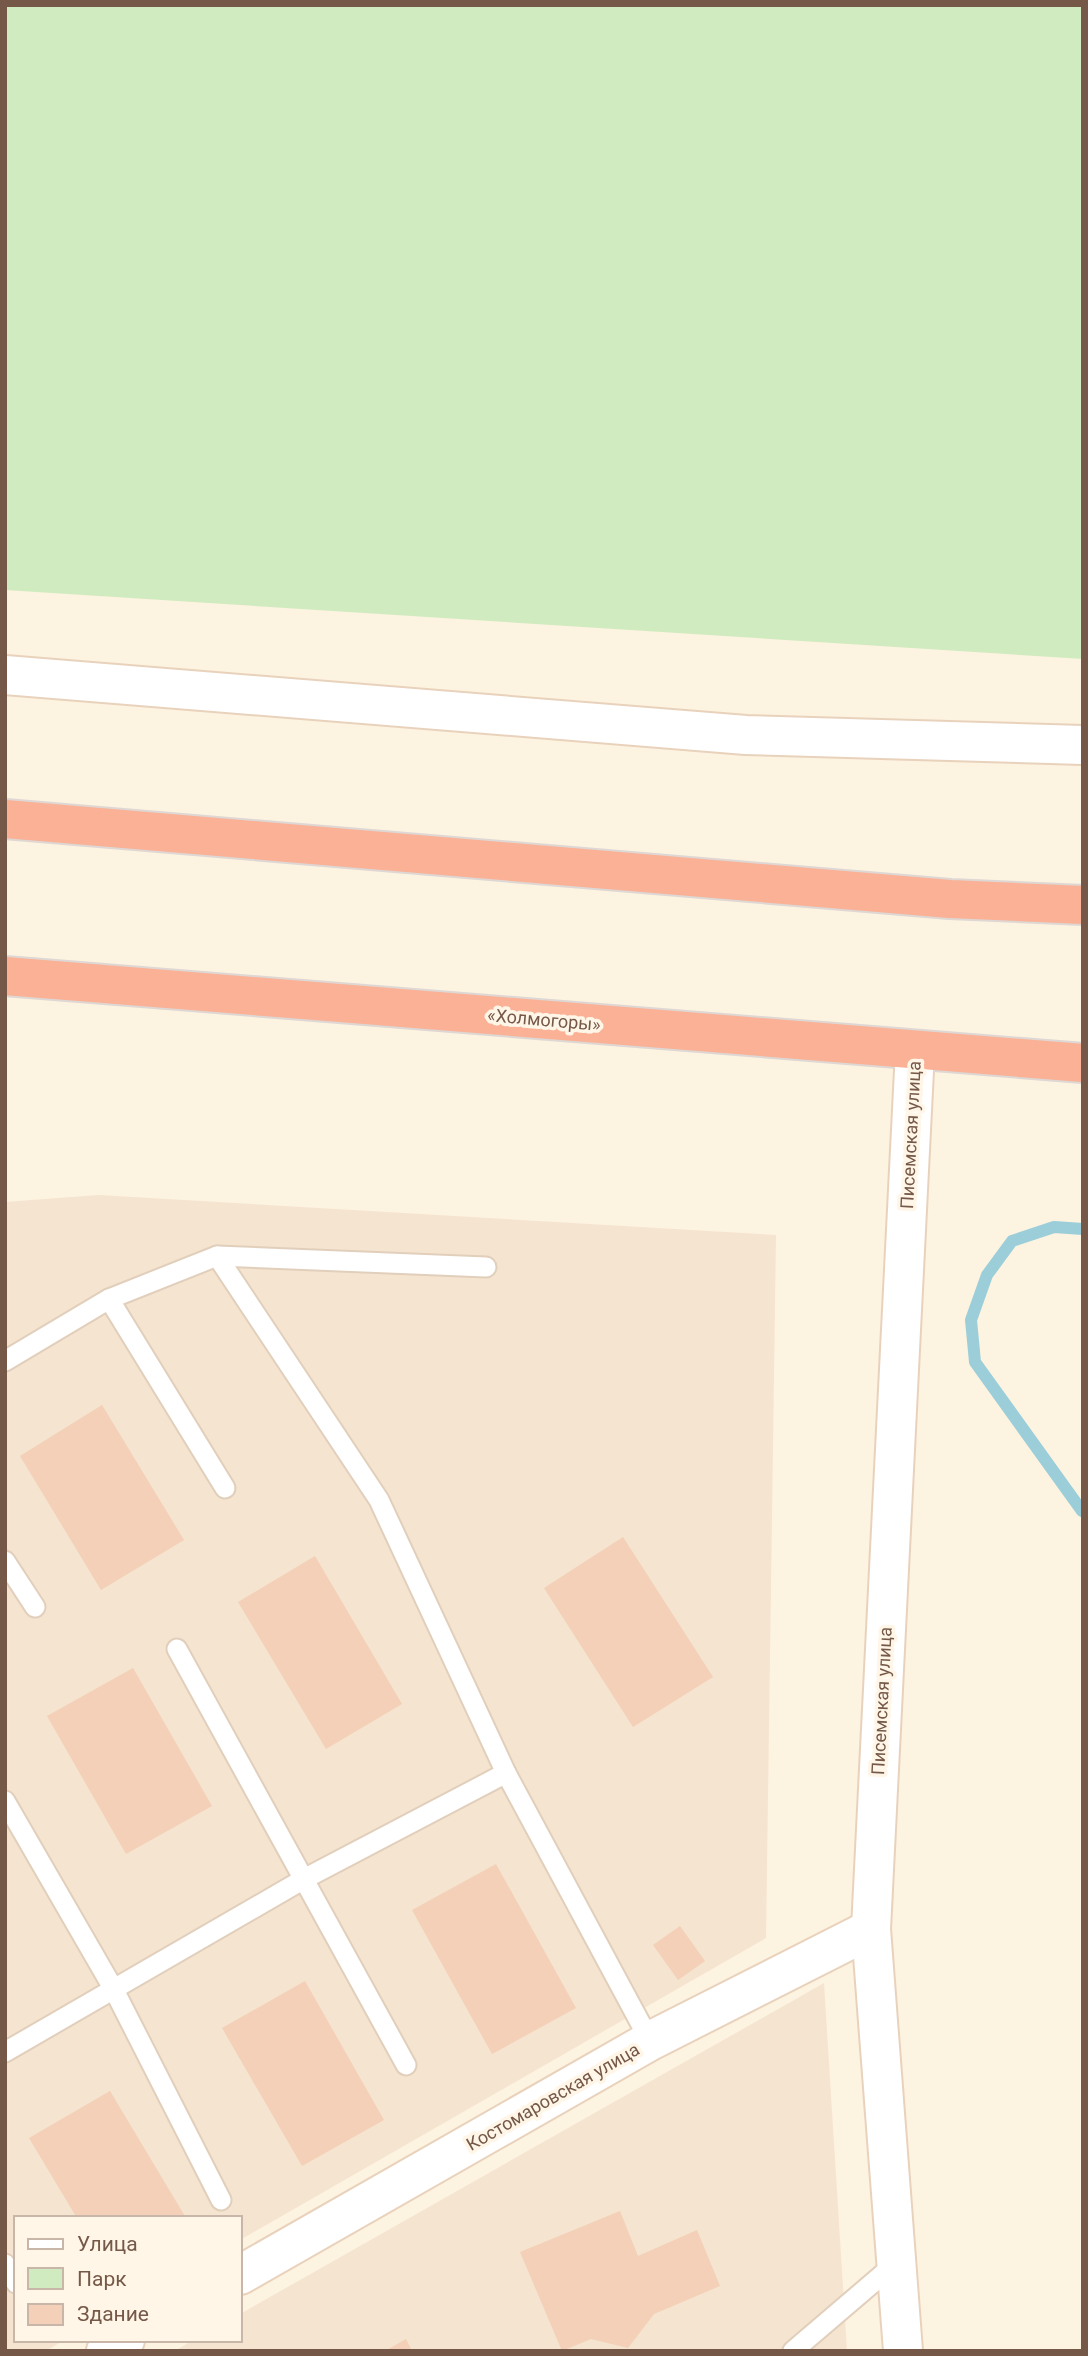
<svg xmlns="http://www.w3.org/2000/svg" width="1088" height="2356" font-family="Roboto,sans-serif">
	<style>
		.residential { fill: #f5e4cf }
		.green { fill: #d0ebbf }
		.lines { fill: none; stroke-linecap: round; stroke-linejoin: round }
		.stream { stroke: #9bced9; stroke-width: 12 }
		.building { fill: #f3d0b7 }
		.lane-casing { stroke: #e1cfbc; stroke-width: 23 }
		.secondary-casing { stroke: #e9d2bc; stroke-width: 42 }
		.highway-casing { stroke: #ded7d3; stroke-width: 42 }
		.lane { stroke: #fff; stroke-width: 19 }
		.secondary { stroke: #fff; stroke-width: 38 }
		.highway { stroke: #fab195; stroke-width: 38 }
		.labels { text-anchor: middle; stroke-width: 7; stroke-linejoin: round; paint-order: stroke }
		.street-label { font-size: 18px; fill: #755847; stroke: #fff6e8 }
	</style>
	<rect width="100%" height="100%" fill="#fdf3e1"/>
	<!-- residential -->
	<g class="residential">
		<path d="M99,1195L776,1235L766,1938L240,2240V2218H16V2340H64L46,2351H5V1202Z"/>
		<path d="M824,1983L847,2351H175L193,2340H240V2314Z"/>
	</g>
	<!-- green -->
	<path class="green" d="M5,5H1083V659L5,590Z"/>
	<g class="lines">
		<!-- stream -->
		<path class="stream" d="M1082,1511L975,1362L971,1320L987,1275L1012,1241L1054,1227L1083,1229"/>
	</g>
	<!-- building -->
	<g class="building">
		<path d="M102,1405L184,1540L101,1590L20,1456Z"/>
		<path d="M623,1537L713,1677L633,1727L544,1588Z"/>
		<path d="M315,1556L402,1704L326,1749L238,1602Z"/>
		<path d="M133,1668L212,1806L126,1854L47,1716Z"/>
		<path d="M496,1864L576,2008L492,2054L412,1910Z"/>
		<path d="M680,1926L705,1961L678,1980L653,1945Z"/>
		<path d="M305,1981L384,2120L302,2166L222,2028Z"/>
		<path d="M110,2091L186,2218H77L29,2138Z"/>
		<path d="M620,2211L638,2256L697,2230L720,2286L654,2314L628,2348L591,2339L562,2351L520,2252Z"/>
		<path d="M406,2339L412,2351H385Z"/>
	</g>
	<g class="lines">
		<defs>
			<g id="lane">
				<path d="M217,1256L486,1267"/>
				<path d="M109,1299L225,1488"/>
				<path d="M5,1361L109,1299L217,1256L379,1500L506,1773L650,2041"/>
				<path d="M5,1561L35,1607"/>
				<path d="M177,1649L406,2065"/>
				<path d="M5,1801L113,1988L221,2200"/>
				<path d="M5,2052L304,1879L506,1773"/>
				<path d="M5,2264L16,2283"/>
				<path d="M793,2351L896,2263"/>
			</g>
			<g id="secondary">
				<path d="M5,675L746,735L1083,745"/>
				<path d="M240,2275L650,2041L871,1929"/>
				<path d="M106,2351L125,2340"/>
				<path d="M903,2351L871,1929L915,1050"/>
			</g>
			<g id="highway">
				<path d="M5,819L950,899L1083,905"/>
				<path d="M5,976L1083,1063"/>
			</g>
		</defs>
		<!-- lane casing -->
		<use href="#lane" class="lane-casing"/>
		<!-- secondary casing -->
		<use href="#secondary" class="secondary-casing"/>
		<!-- highway casing -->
		<use href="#highway" class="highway-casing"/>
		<!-- lane -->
		<use href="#lane" class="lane"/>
		<!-- secondary -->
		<use href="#secondary" class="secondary"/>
		<!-- highway -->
		<use href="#highway" class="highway"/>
	</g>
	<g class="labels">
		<!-- street labels -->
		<g class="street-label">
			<text transform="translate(544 1020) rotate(5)" y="6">«Холмогоры»</text>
			<text transform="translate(911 1135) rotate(-87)" y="6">Писемская улица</text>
			<text transform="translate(882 1701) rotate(-87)" y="6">Писемская улица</text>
			<text transform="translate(553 2097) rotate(-30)" y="6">Костомаровская улица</text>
		</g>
	</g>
	<!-- border -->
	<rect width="1088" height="2356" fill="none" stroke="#755847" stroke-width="14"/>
	<!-- legend -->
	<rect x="14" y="2216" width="228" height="126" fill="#fff6e8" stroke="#c8b7a8" stroke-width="2"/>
	<rect x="28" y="2239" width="35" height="10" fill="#ffffff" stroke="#c8b7a8" stroke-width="2"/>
	<text x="77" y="2251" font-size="21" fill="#755847">Улица</text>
	<rect x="28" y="2268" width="35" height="21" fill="#d0ebbf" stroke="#c8b7a8" stroke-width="2"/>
	<text x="77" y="2286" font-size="21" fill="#755847">Парк</text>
	<rect x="28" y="2304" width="35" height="21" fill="#f3d0b7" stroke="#c8b7a8" stroke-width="2"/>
	<text x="77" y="2321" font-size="21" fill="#755847">Здание</text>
</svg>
